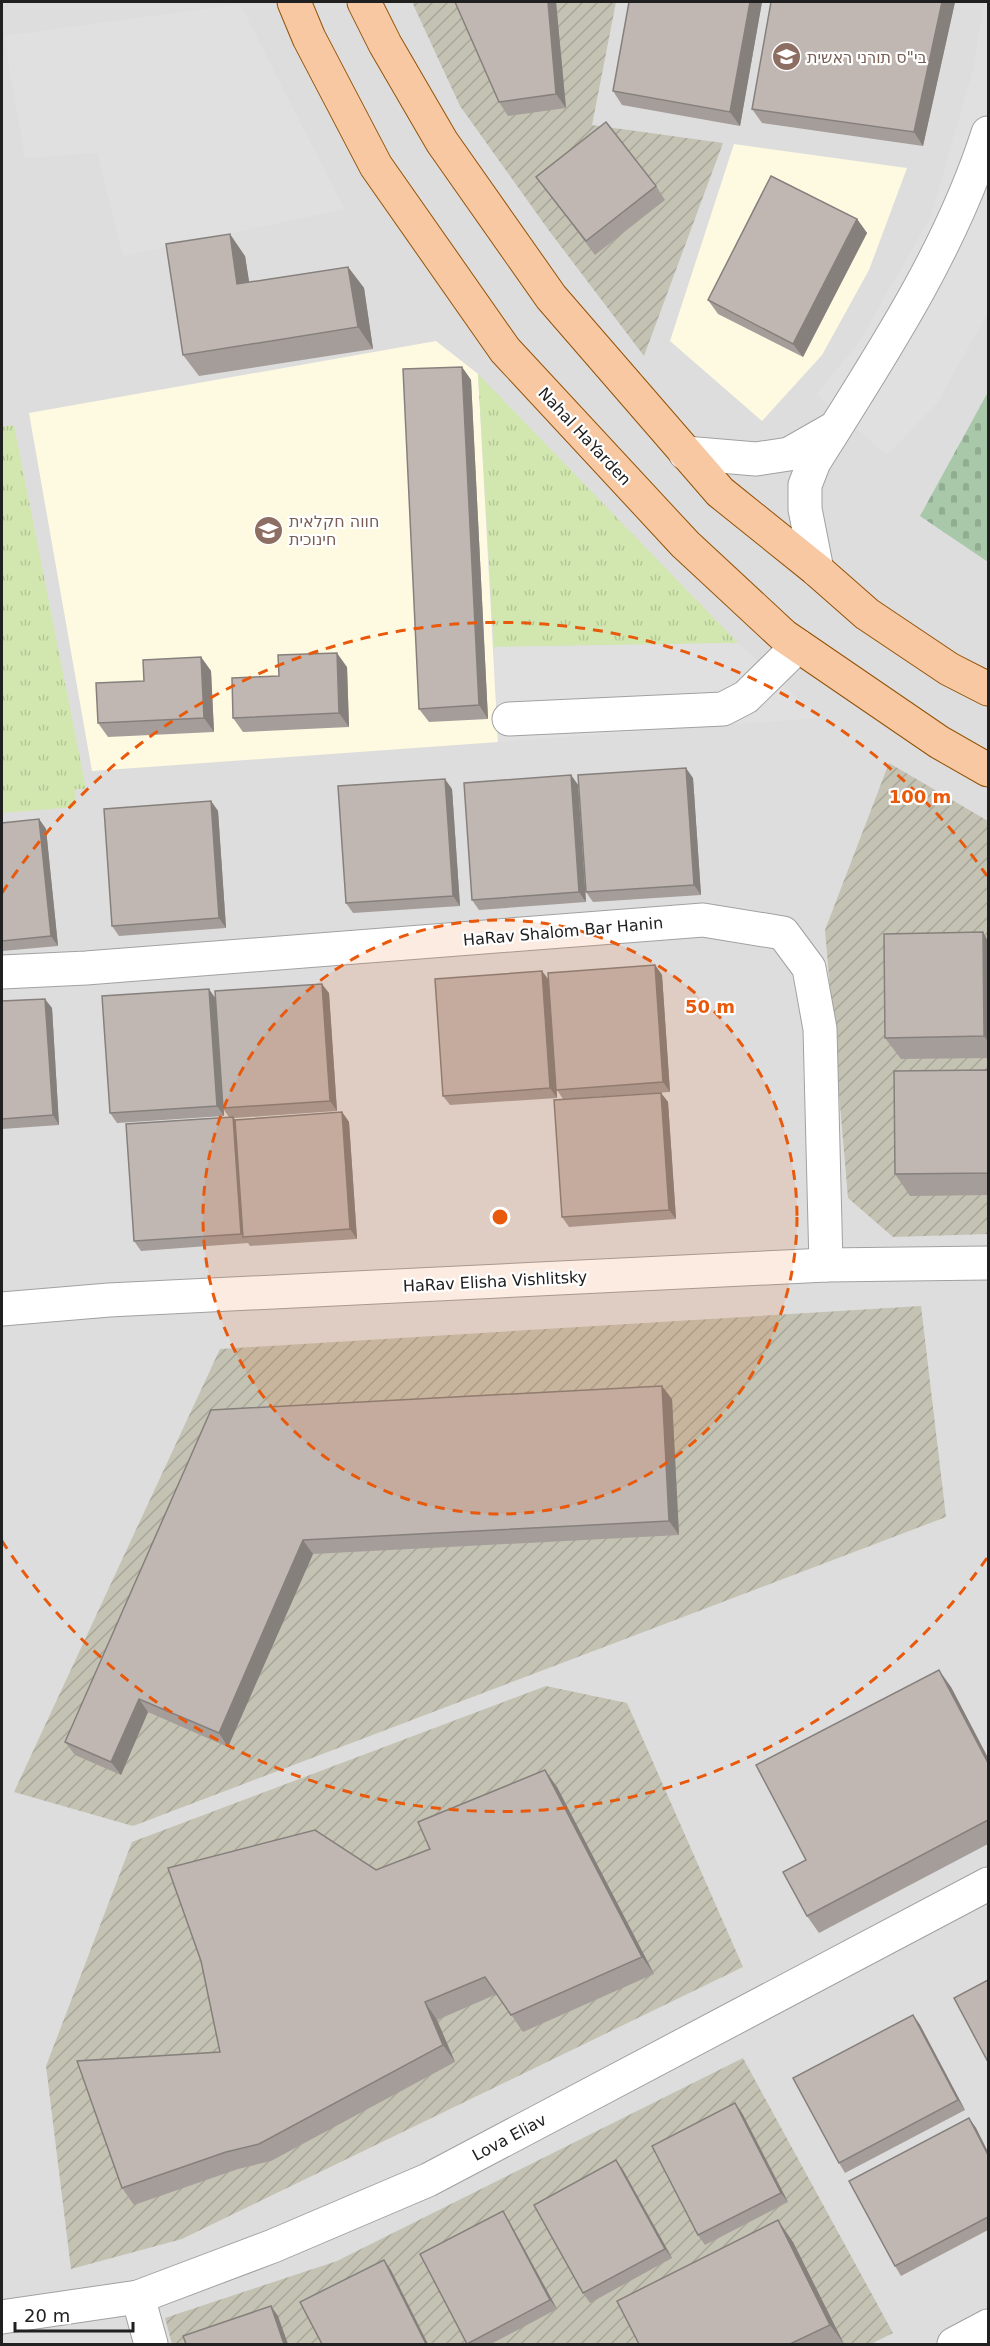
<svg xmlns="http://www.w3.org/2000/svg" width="990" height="2346" font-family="'DejaVu Sans','Noto Sans Hebrew',sans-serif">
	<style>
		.residential { fill: #dedddd }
		.education { fill: #fefae1 }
		.construction { fill: url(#construction-furrows) }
		.grass { fill: url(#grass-tufts) }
		.cemetery { fill: url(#cemetery-stones) }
		.parking { fill: #e0e0e0 }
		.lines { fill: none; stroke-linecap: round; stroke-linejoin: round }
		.minor-casing { stroke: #a1a1a1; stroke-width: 35 }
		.major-casing { stroke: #945307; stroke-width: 35 }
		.minor { stroke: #fff; stroke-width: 33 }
		.major { stroke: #f8c8a3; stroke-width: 33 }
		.wall { fill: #a59d9a }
		.shaded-wall { fill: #86807d }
		.building { fill: #c0b7b3; stroke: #86807d; stroke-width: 1.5 }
		.ring { fill: none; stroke: #e8590c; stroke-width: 3; stroke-dasharray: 10 8 }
		.labels { text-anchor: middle; stroke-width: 4.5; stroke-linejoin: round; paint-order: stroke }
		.education-label { font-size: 16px; fill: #785e54; stroke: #fff; text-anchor: start }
		.street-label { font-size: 16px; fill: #202020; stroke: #fff }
		.centre { fill: #e8590c; stroke: #fff; stroke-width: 3 }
		.ring-label { font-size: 18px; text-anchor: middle; font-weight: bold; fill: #e8590c; stroke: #fff; stroke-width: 4.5; stroke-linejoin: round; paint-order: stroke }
	</style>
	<defs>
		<pattern id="construction-furrows" width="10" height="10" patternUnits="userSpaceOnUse" patternTransform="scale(1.5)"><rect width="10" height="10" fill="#c4c2b2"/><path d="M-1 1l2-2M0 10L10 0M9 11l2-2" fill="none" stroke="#a8a699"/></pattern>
		<pattern id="grass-tufts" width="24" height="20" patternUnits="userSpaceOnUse" patternTransform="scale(1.5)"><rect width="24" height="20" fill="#d2e7af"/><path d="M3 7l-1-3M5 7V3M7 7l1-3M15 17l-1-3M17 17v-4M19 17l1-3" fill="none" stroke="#b4c696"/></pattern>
		<pattern id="cemetery-stones" width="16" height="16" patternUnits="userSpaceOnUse" patternTransform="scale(1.5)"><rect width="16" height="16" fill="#a8c8a9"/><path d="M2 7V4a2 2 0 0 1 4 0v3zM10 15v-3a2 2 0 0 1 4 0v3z" fill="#90ac91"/></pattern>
	</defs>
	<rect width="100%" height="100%" fill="#f0ebe6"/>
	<!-- residential -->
	<rect class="residential" x="2" y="2" width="986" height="2342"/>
	<!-- education -->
	<g class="education">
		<path d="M734,144L907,168L869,270L822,355L762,421L670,341Z"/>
		<path d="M436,341L478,374L498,742L92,771L29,413Z"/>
	</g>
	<!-- construction -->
	<g class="construction">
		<path d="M412,2H616L592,125L723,143L644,356L550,232L460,106Z"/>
		<path d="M889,763L988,821V1234L893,1237L848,1198L825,930Z"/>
		<path d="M921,1306L946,1517L133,1826L14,1792L220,1349Z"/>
		<path d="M546,1686L627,1703L743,1967L182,2239L71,2269L46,2066L132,1842Z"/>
		<path d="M743,2058L893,2333L871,2344H172L165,2318L337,2261Z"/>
	</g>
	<!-- grass -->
	<g class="grass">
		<path d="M478,374L738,643L494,647Z"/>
		<path d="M14,425L86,789H75L76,807L2,813V427Z"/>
	</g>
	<!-- cemetery -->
	<path class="cemetery" d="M988,392V562L920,516Z"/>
	<!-- parking -->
	<g class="parking">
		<path d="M984,2H988V312L938,402L887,455L816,394L857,345L931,216L973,70Z"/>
		<path d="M240,4L344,209L123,256L97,153L25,158L4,36Z"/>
		<path d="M738,643L819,718L498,742L494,647Z"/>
	</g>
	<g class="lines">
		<defs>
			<g id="minor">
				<path d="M685,453L756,459L789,454L831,430"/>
				<path d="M817,570L805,509V485L814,462C880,357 950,252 988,133"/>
				<path d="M509,719L723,709L746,697L798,646"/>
				<path d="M2,972L86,968L703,920L783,933L809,968L820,1029L826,1265"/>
				<path d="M2,1309L109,1300L826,1265L988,1263"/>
				<path d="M138,2297L151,2344"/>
				<path d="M2,2317L138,2297L273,2246L428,2180L988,1884"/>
				<path d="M954,2344L988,2326"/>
			</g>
			<g id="major">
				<path d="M294,2L309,38L376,166L505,350L685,544L784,636L939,742L988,770"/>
				<path d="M364,2L385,44L442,142L551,297L720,492L817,570L867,614L949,669L988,689"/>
			</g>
		</defs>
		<!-- minor casing -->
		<use href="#minor" class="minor-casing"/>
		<!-- major casing -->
		<use href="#major" class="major-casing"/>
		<!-- minor -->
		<use href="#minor" class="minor"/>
		<!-- major -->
		<use href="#major" class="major"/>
	</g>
	<!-- wall -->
	<g class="wall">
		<path d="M556,2L566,108L508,116L499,102Z"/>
		<path d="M762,2L740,126L622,105L613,91Z"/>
		<path d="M955,2L923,146L762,123L752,109Z"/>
		<path d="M536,177L656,186L665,200L595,255Z"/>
		<path d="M857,219L867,233L803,357L718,314L708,300Z"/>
		<path d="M245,256L249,282L348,267L364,288L373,349L199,376L183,355Z"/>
		<path d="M462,367L471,380L488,719L429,722L419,709Z"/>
		<path d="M201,657L211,671L214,732L108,737L98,723Z"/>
		<path d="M347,667L349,727L243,732L233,718L279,676Z"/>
		<path d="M571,775L578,785L586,902L479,910L472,900Z"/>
		<path d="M693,778L701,895L593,902L586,892Z"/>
		<path d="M452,789L460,906L353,913L346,903Z"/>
		<path d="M211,801L218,811L226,928L119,936L112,926Z"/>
		<path d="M39,819L46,829L58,946L2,951V823Z"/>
		<path d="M988,941V1058L901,1059L885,1038Z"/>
		<path d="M655,965L662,975L670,1092L563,1099L557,1090V1098L450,1105L443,1096L542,971L549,980Z"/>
		<path d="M329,993L337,1111L234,1118L235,1120L342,1112L349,1122L357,1239L250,1246L248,1243L141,1251L134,1241L229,1117L224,1110V1116L117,1123L110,1113L216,998Z"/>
		<path d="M2,1001L52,1008L59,1125L2,1129Z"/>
		<path d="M988,1070V1195L910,1196L895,1174Z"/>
		<path d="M661,1093L668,1102L676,1219L569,1227L562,1217Z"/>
		<path d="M672,1399L679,1535L313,1554L228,1747L148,1712L121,1775L75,1755L65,1742L211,1410Z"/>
		<path d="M951,1687L988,1758V1844L819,1933L807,1916L806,1860Z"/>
		<path d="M557,1787L654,1974L523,2032L497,1994L437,2020L455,2062L271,2161L238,2169L134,2205L122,2188L220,2052L376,1870L430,1849Z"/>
		<path d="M913,2015L920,2025L965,2110L845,2173L839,2163Z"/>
		<path d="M742,2113L788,2202L705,2245L698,2235Z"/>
		<path d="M969,2118L976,2128L988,2152V2230L901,2276L895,2266Z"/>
		<path d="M616,2160L623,2170L672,2258L590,2303L583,2293Z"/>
		<path d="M503,2211L509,2221L557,2309L491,2344H468L420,2254Z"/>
		<path d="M793,2242L844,2344H639Z"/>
	</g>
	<!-- shaded-wall -->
	<g class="shaded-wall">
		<path d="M548,2H556L566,108L556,94Z"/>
		<path d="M750,2H762L740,126L730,112Z"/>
		<path d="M942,2H955L923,146L914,132Z"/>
		<path d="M857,219L867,233L803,357L793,344Z"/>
		<path d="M230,234L245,256L253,306L237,284Z"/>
		<path d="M348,267L364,288L373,349L358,327Z"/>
		<path d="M462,367L471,380L488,719L479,705Z"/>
		<path d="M337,653L347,667L349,727L339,713Z"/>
		<path d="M201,657L211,671L214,732L204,718Z"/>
		<path d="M686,768L693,778L701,895L694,885Z"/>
		<path d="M571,775L578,785L586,902L579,892Z"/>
		<path d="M445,779L452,789L460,906L453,896Z"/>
		<path d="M211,801L218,811L226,928L219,918Z"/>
		<path d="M39,819L46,829L58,946L51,936Z"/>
		<path d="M983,932L988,941V1042L984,1036Z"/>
		<path d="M655,965L662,975L670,1092L663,1082Z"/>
		<path d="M542,971L549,981L557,1098L550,1088Z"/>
		<path d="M322,984L329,993L337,1111L330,1101Z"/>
		<path d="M209,989L216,999L224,1116L217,1106Z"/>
		<path d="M45,999L52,1008L59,1125L53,1115Z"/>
		<path d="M661,1093L668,1102L676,1219L669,1210Z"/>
		<path d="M342,1112L349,1122L357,1239L350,1229Z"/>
		<path d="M233,1117L240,1126L243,1237L248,1243L241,1234Z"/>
		<path d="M662,1386L672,1399L679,1535L669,1521Z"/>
		<path d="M303,1540L313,1554L228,1747L219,1733Z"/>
		<path d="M939,1670L951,1687L988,1758V1763Z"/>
		<path d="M139,1699L148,1712L121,1775L111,1762Z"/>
		<path d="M545,1770L557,1787L654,1974L642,1957Z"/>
		<path d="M425,2002L437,2020L455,2062L443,2045Z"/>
		<path d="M913,2015L920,2025L965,2110L958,2100Z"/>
		<path d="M735,2103L742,2113L788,2202L781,2193Z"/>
		<path d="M969,2118L976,2128L988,2152V2155Z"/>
		<path d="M616,2160L623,2170L672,2258L665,2249Z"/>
		<path d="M503,2211L509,2221L557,2309L550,2300Z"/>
		<path d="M778,2220L793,2242L844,2344L830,2325Z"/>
		<path d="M384,2260L391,2270L428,2344H426Z"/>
		<path d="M271,2306L278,2316L288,2344H284Z"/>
	</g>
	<!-- building -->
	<g class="building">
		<path d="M455,2H548L556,94L499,102Z"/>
		<path d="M629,2H750L730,112L613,91Z"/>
		<path d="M771,2H942L914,132L752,109Z"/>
		<path d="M606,122L656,186L586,241L536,177Z"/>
		<path d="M771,176L857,219L793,344L708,300Z"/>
		<path d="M230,234L237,284L348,267L358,327L183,355L166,244Z"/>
		<path d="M462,367L479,705L419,709L403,369Z"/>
		<path d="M337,653L339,713L233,718L232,678L279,676L278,655Z"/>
		<path d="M201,657L204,718L98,723L96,683L144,681L143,660Z"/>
		<path d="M686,768L694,885L586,892L578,775Z"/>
		<path d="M571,775L579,892L472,900L464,783Z"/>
		<path d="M445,779L453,896L346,903L338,786Z"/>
		<path d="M211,801L219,918L112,926L104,809Z"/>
		<path d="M39,819L51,936L2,941V823Z"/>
		<path d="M983,932L984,1036L885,1038L884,934Z"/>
		<path d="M655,965L663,1082L556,1090L548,973Z"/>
		<path d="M542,971L550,1088L443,1096L435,979Z"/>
		<path d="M322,984L330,1101L223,1108L215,991Z"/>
		<path d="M209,989L217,1106L110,1113L102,996Z"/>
		<path d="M45,999L53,1115L2,1119V1001Z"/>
		<path d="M988,1070V1173L895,1174L894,1071Z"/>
		<path d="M661,1093L669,1210L562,1217L554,1100Z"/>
		<path d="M342,1112L350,1229L243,1237L235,1120Z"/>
		<path d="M233,1117L241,1234L134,1241L126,1124Z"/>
		<path d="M662,1386L669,1521L303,1540L219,1733L139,1699L111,1762L65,1742L211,1410Z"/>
		<path d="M939,1670L988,1763V1820L807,1916L783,1872L806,1860L756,1765Z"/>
		<path d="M545,1770L642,1957L511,2015L485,1977L425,2002L443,2045L259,2144L226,2152L122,2188L77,2061L220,2052L201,1961L168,1868L315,1830L376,1870L430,1849L418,1822Z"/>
		<path d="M988,1980V2062L954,1998Z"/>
		<path d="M913,2015L958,2100L839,2163L793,2078Z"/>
		<path d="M735,2103L781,2193L698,2235L652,2146Z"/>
		<path d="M969,2118L988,2155V2217L895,2266L849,2181Z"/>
		<path d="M616,2160L665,2249L583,2293L534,2205Z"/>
		<path d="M503,2211L550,2300L467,2344L420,2254Z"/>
		<path d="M778,2220L830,2325L790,2344H639L617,2301Z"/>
		<path d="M384,2260L426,2344H322L300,2302Z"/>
		<path d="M271,2306L284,2344H186L183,2336Z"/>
	</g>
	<!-- distance rings -->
	<circle cx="500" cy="1217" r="297" fill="#e8590c" fill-opacity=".12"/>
	<g class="ring">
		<circle cx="500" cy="1217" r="297"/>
		<path d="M987 1558A594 594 0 0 1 2 1541M2 893A594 594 0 0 1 987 876"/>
	</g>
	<!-- icons -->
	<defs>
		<symbol id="school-disc" viewBox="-11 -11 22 22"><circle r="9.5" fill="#8d6e63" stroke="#fff"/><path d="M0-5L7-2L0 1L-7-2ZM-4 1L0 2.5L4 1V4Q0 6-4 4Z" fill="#fff"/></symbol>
	</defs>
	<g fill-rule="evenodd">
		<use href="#school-disc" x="770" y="40" width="33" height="33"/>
		<use href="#school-disc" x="252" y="514" width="33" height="33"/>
	</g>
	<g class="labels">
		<!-- education labels -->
		<g class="education-label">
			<text x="807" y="63">בי"ס תורני ראשית</text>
			<text x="289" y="527">חווה חקלאית<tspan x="289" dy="18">חינוכית</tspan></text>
		</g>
		<!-- street labels -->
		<g class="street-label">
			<text transform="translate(585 436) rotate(47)" y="6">Nahal HaYarden</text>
			<text transform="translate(563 931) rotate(-5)" y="6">HaRav Shalom Bar Hanin</text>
			<text transform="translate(495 1281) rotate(-3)" y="6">HaRav Elisha Vishlitsky</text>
			<text transform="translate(509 2137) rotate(-28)" y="6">Lova Eliav</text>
		</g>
	</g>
	<circle cx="500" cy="1217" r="9" class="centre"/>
	<g class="ring-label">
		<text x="920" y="803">100 m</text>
		<text x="710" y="1013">50 m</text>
	</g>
	<!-- border -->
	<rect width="990" height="2346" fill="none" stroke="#202020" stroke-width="6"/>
	<!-- scale -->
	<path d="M15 2322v9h118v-9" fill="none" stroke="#202020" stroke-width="3"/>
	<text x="24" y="2322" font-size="18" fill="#202020" stroke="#ffffff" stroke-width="4.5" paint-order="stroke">20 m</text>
</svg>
